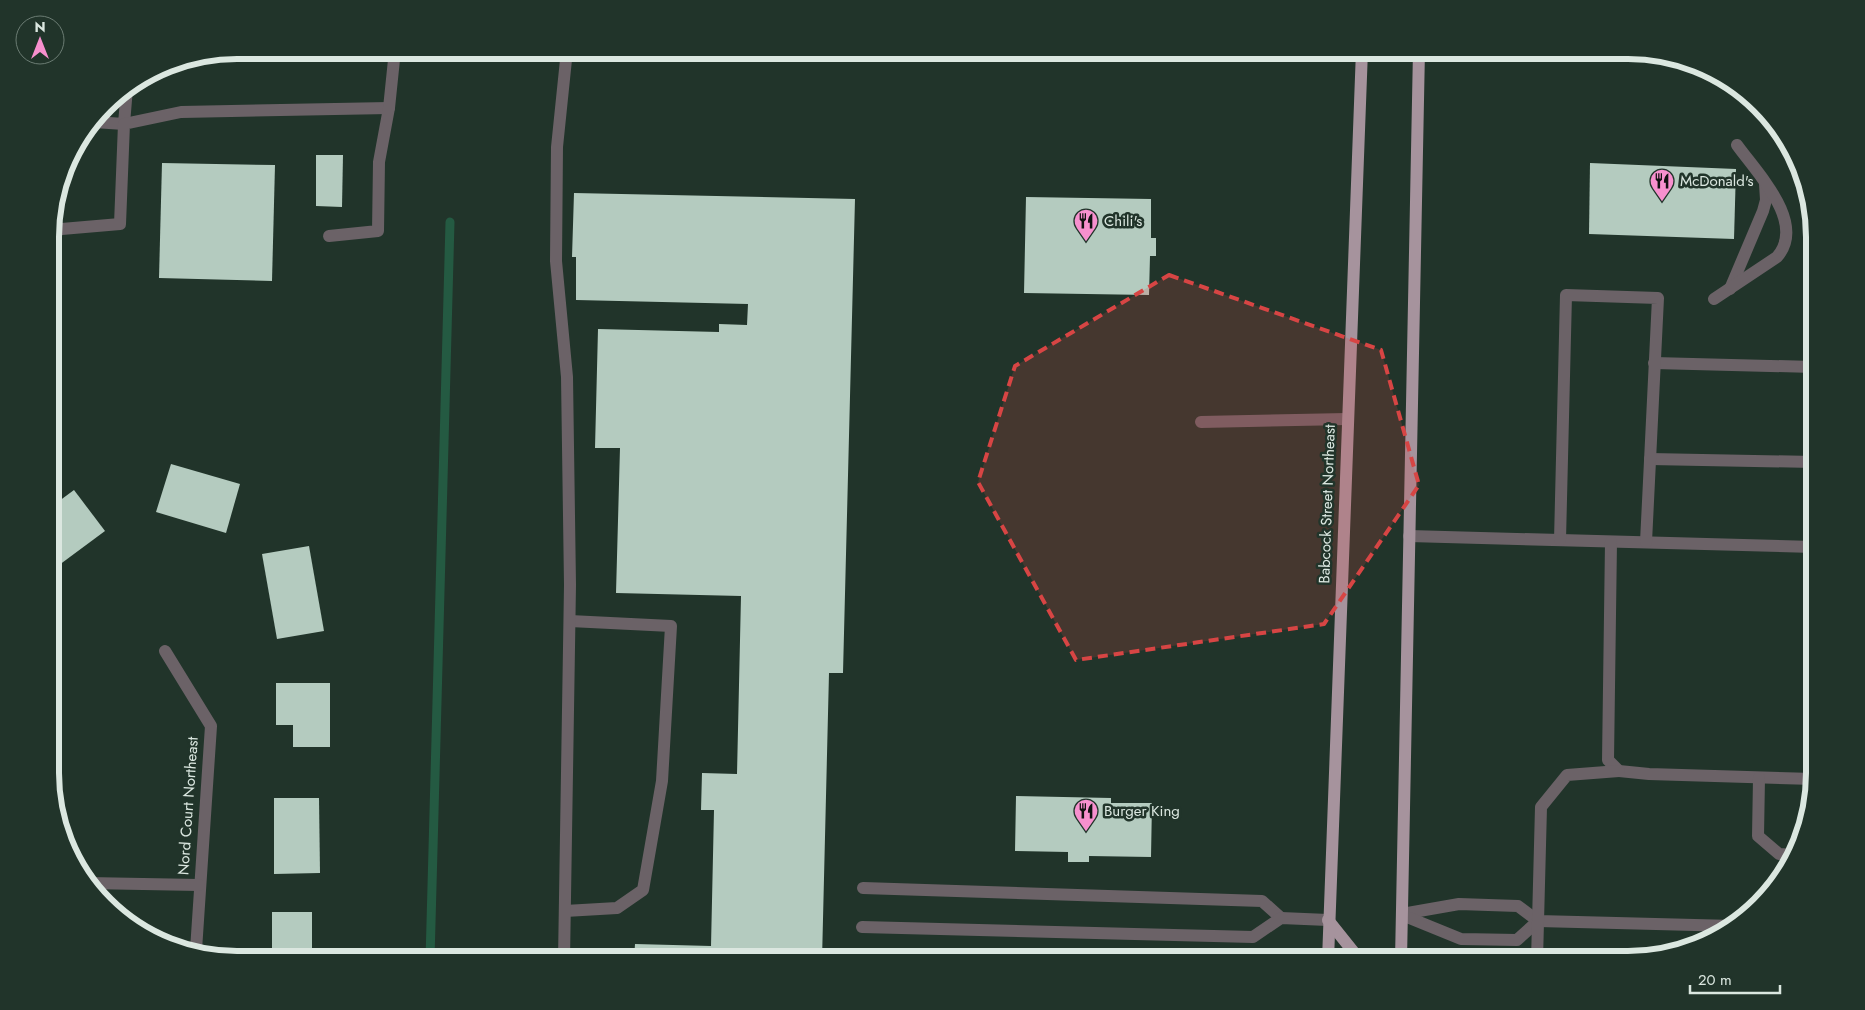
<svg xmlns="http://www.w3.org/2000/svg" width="1865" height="1010" font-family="Jost,sans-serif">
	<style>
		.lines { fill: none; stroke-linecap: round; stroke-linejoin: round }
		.stream { stroke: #245a42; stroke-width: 9 }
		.building { fill: #b4cbbf }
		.minor { stroke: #6b6267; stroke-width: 12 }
		.major { stroke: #a6939d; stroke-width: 12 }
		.marked { fill: #d74544; fill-opacity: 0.2; stroke: #d74544; stroke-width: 4; stroke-dasharray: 10 6; stroke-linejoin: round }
		.labels { text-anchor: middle; stroke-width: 5; stroke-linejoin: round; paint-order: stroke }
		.poi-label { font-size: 15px; fill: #dbe7e0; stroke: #21342a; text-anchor: start }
		.street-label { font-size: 15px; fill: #dbe7e0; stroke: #21342a }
		.rim { fill: none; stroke: #dbe7e0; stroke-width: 6 }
	</style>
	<rect width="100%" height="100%" fill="#21342a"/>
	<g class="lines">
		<!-- stream -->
		<path class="stream" d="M430,960L450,222"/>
	</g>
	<!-- building -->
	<g class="building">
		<path d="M316,155H343L342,207L316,206Z"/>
		<path d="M162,163L275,165L272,281L159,278Z"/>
		<path d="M1590,163L1736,169L1734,239L1589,234Z"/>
		<path d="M574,193L855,199L843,673H829L822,960H634L635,944L711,946L714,810H701L702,773L737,774L741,596L616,593L620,448H595L598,329L719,332V324L747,325L748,304L576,300V257H572Z"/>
		<path d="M1026,197L1151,199V238H1156V256H1150L1149,295L1024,293Z"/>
		<path d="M171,464L240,484L226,533L156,512Z"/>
		<path d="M74,490L105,531L51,571V507Z"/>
		<path d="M309,546L324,631L277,639L262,554Z"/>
		<path d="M276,683H330V747H293V725H276Z"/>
		<path d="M1016,796L1111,798V803H1152L1151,857L1089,856V862H1068V852L1015,851Z"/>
		<path d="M274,798H319L320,873L274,874Z"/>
		<rect x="272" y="912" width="40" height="48"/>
	</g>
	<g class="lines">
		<!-- minor -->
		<g class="minor">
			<path d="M94,122L124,124L127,88"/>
			<path d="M50,230L120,224L124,124L181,112L389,108"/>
			<path d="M329,236L378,231L379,162L389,108L395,50"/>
			<path d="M1730,289L1763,211L1766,200L1765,184"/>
			<path d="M1714,299L1777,257C1807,223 1757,173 1737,145"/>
			<path d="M1654,363L1814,367"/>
			<path d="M1201,422L1347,419"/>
			<path d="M1650,459L1814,462"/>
			<path d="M1409,536L1814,547"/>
			<path d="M1560,540L1566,295L1658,298L1646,542"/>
			<path d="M1611,542L1608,760L1619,771L1649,774L1814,779"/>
			<path d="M165,651L211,726L196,950"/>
			<path d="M1759,778L1758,836L1779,854L1796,855"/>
			<path d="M87,883L199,885"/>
			<path d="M863,888L1262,901L1281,918"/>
			<path d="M565,911L617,908L643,890L662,781L671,626L570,621"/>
			<path d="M1402,914L1459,904L1518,906L1538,921L1734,926"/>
			<path d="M1402,915L1461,939L1517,940L1538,921"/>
			<path d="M862,927L1253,937L1281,918L1328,920"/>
			<path d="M564,960L570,585L567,377L556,261L557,147L567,50"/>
			<path d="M1537,960L1541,807L1567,775L1619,771"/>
		</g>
		<!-- major -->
		<g class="major">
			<path d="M1328,920L1360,960"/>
			<path d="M1328,960L1362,50"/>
			<path d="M1401,960L1419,50"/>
		</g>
	</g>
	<!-- marked area -->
	<path class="marked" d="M1169,275L1381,350L1419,485L1324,624L1076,660L978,482L1015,366Z"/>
	<!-- icons -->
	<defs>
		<symbol id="restaurant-pin" viewBox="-11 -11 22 30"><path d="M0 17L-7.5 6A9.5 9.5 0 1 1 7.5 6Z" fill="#f790ce" stroke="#21342a"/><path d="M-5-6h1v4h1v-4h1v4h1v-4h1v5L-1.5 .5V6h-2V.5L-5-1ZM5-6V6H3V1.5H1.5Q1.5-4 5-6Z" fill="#111"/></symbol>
	</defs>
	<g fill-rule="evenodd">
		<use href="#restaurant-pin" x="1648" y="167" width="28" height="38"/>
		<use href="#restaurant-pin" x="1072" y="207" width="28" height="38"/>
		<use href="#restaurant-pin" x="1072" y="797" width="28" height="38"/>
	</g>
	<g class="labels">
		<!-- poi labels -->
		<g class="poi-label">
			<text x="1680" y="186">McDonald's</text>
			<text x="1104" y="226">Chili's</text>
			<text x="1104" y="816">Burger King</text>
		</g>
		<!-- street labels -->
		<g class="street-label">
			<text transform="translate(1327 504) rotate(-88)" y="5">Babcock Street Northeast</text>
			<text transform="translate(188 806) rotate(-86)" y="5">Nord Court Northeast</text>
		</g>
	</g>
	<!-- crop -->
	<path d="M0 0H1865V1010H0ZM237 59H1628A178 178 0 0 1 1806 237V773A178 178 0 0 1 1628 951H237A178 178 0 0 1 59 773V237A178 178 0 0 1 237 59Z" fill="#21342a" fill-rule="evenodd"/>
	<path class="rim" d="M237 59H1628A178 178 0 0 1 1806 237V773A178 178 0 0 1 1628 951H237A178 178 0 0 1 59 773V237A178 178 0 0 1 237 59Z"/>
	<!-- north arrow -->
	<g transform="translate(40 40)"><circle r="24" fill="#21342a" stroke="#6b7c73"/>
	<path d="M0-4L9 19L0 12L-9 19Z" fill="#f790ce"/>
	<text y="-8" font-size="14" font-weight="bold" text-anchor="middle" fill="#dbe7e0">N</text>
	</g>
	<!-- scale -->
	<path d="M1690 985v8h90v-8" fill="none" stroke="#dbe7e0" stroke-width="2.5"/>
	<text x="1698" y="985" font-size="15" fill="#dbe7e0" stroke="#21342a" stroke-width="4" paint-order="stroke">20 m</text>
</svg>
